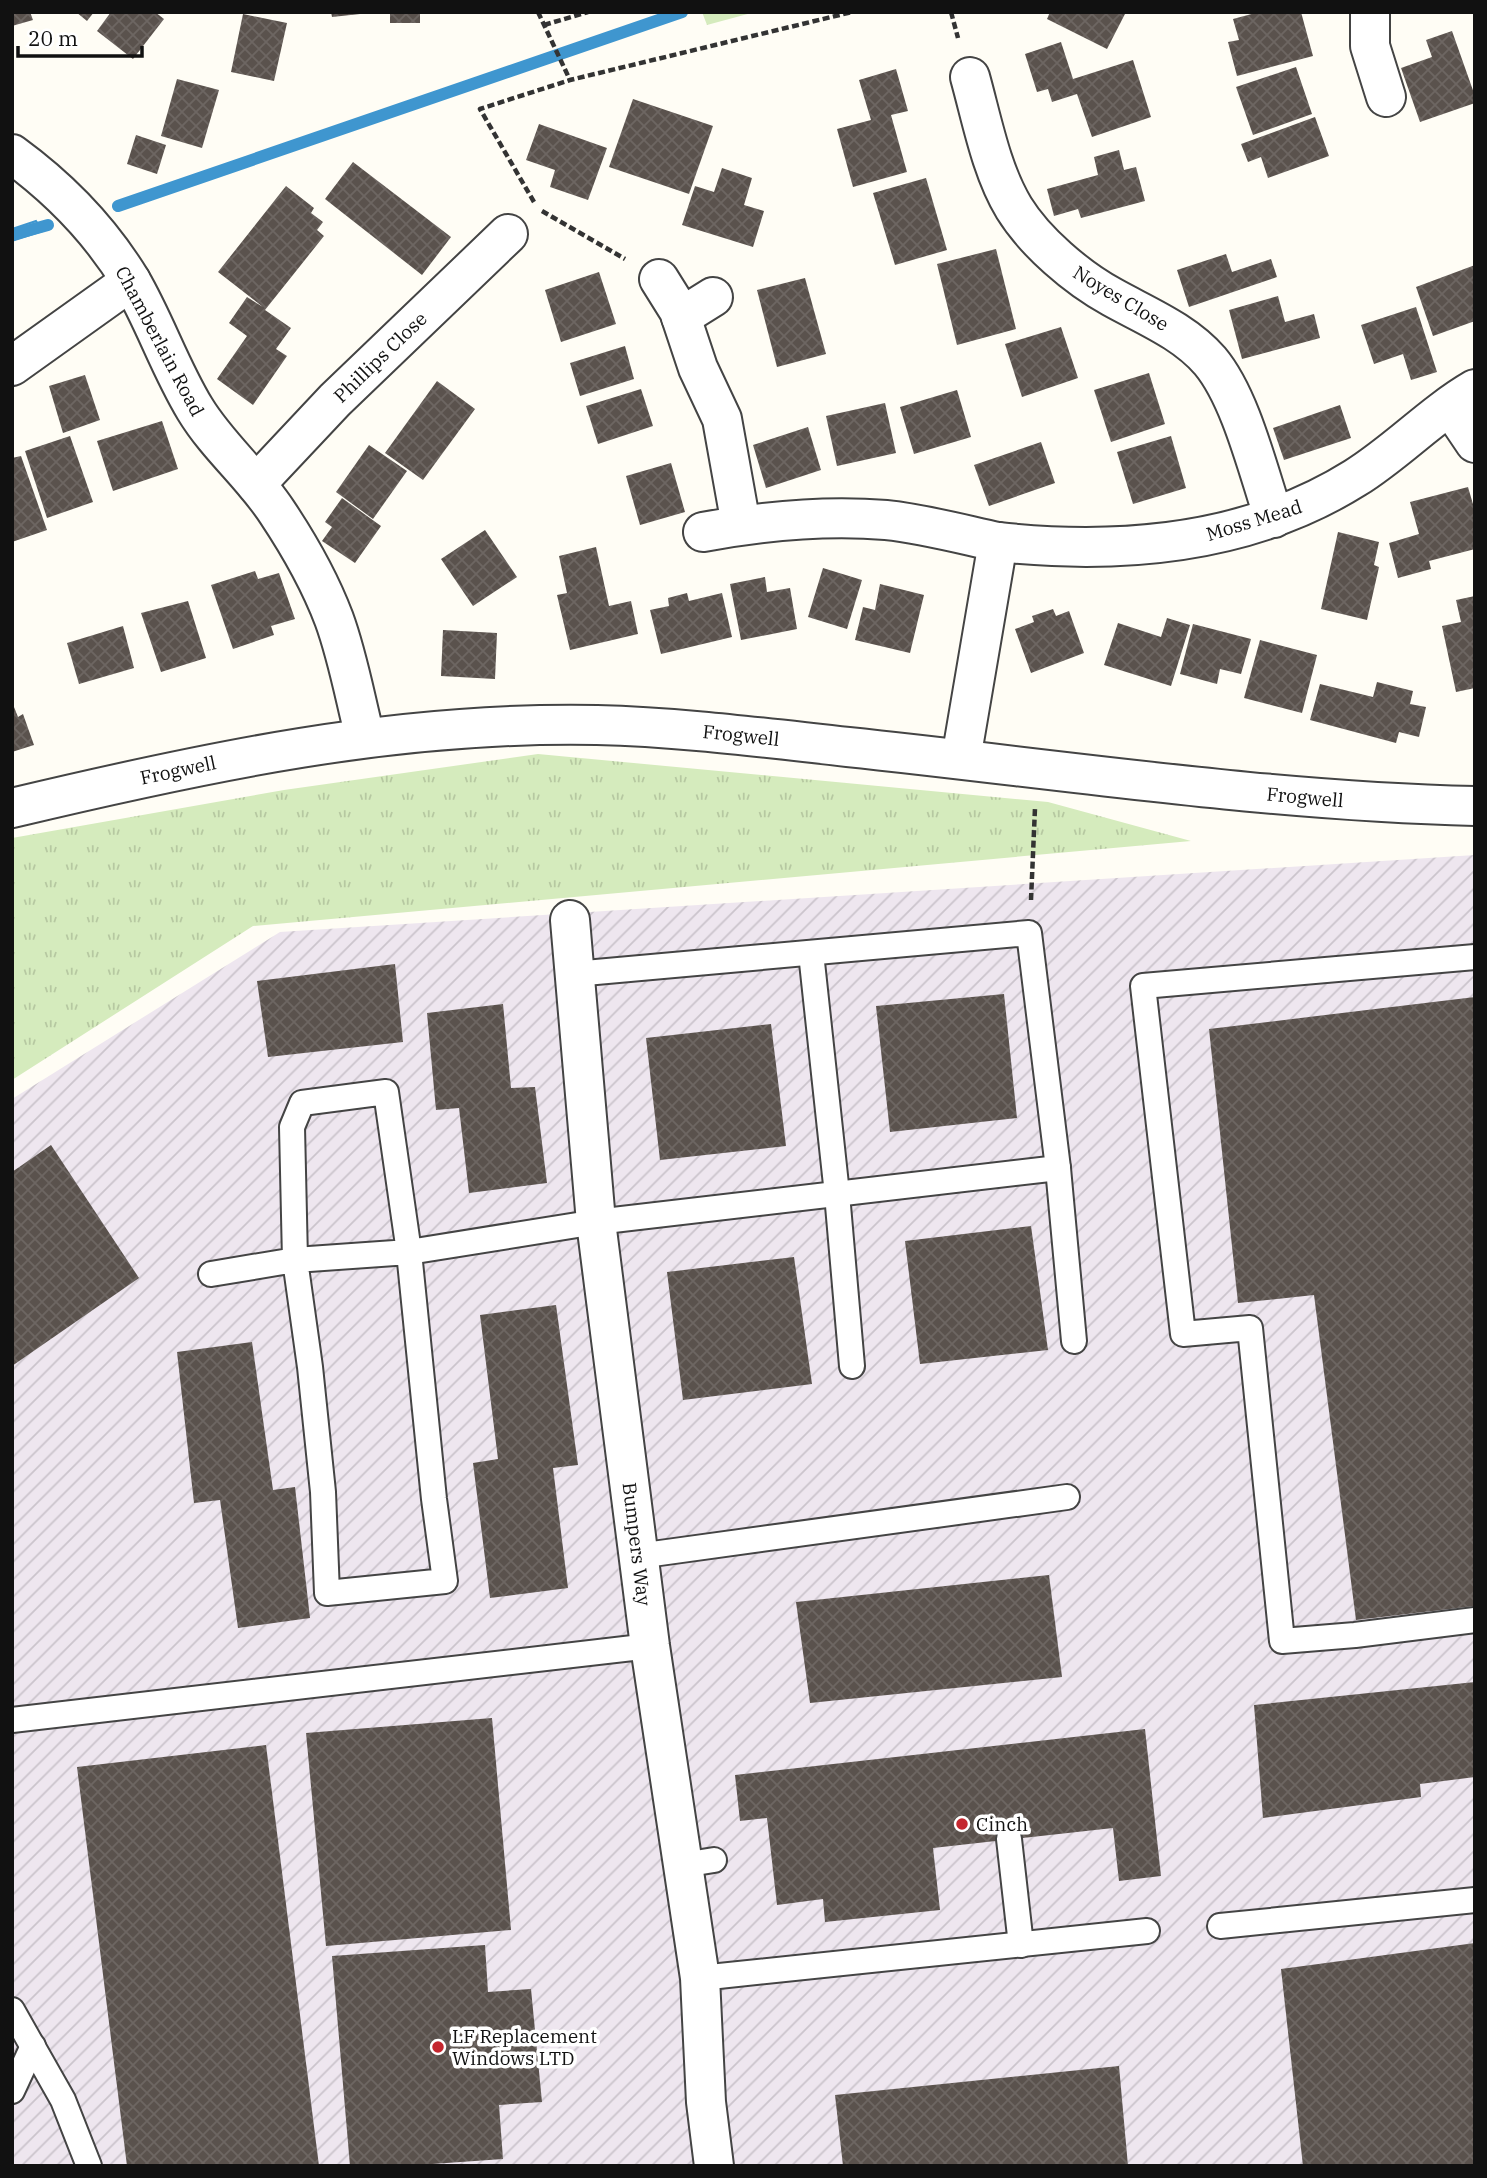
<svg xmlns="http://www.w3.org/2000/svg" width="1487" height="2178" font-family="'IBM Plex Serif',serif">
	<style>
		.industrial { fill: url(#industrial-furrows) }
		.grass { fill: url(#grass-tufts) }
		.water { fill: url(#water-rules); stroke: #3f96cf; stroke-width: 2 }
		.lines { fill: none; stroke-linecap: round; stroke-linejoin: round }
		.stream { stroke: #3f96cf; stroke-width: 12 }
		.building { fill: url(#building-cross-hatch) }
		.lane-casing { stroke: #444; stroke-width: 28 }
		.street-casing { stroke: #444; stroke-width: 42 }
		.path { stroke: #333; stroke-width: 4.5; stroke-dasharray: 7 3.5; stroke-linecap: butt }
		.lane { stroke: #fff; stroke-width: 24 }
		.street { stroke: #fff; stroke-width: 38 }
		.poi-dot { fill: #c4262e; stroke: #fff; stroke-width: 2.5 }
		.labels { text-anchor: middle; stroke-width: 7; stroke-linejoin: round; paint-order: stroke }
		.street-label { font-size: 19px; fill: #111; stroke: #fff }
		.poi-label { font-size: 19px; fill: #111; stroke: #fff; text-anchor: start }
	</style>
	<defs>
		<pattern id="industrial-furrows" width="10" height="10" patternUnits="userSpaceOnUse" patternTransform="scale(1.75)"><rect width="10" height="10" fill="#eee6ef"/><path d="M-1 1l2-2M0 10L10 0M9 11l2-2" fill="none" stroke="#cbc4cc"/></pattern>
		<pattern id="grass-tufts" width="24" height="20" patternUnits="userSpaceOnUse" patternTransform="scale(1.75)"><rect width="24" height="20" fill="#d5ebbd"/><path d="M3 7l-1-3M5 7V3M7 7l1-3M15 17l-1-3M17 17v-4M19 17l1-3" fill="none" stroke="#b6c8a1"/></pattern>
		<pattern id="water-rules" width="6" height="5" patternUnits="userSpaceOnUse" patternTransform="scale(1.75)"><rect width="6" height="5" fill="#b9e0f7"/><path d="M0 2.5h6" fill="none" stroke="#9ebfd3"/></pattern>
		<pattern id="building-cross-hatch" width="8" height="8" patternUnits="userSpaceOnUse" patternTransform="scale(1.75)"><rect width="8" height="8" fill="#5a524d"/><path d="M0 0l8 8M0 8l8-8" fill="none" stroke="#6d6662"/></pattern>
	</defs>
	<rect width="100%" height="100%" fill="#fffdf5"/>
	<!-- industrial -->
	<path class="industrial" d="M1475,855V2166H12V1099L280,932Z"/>
	<!-- grass -->
	<g class="grass">
		<path d="M702,12H755L707,25Z"/>
		<path d="M538,754L1048,802L1191,841L253,926L12,1080V838L284,790Z"/>
	</g>
	<!-- water -->
	<path class="water" d="M36,221L43,231L12,241V229Z"/>
	<g class="lines">
		<!-- stream -->
		<g class="stream">
			<path d="M118,206L682,12"/>
			<path d="M12,235L48,225"/>
		</g>
	</g>
	<!-- building -->
	<g class="building">
		<path d="M12,12H30L33,20L12,26Z"/>
		<path d="M76,12H94L87,21Z"/>
		<path d="M111,12H155L164,19L133,59L97,31Z"/>
		<path d="M331,12H360V14L332,17Z"/>
		<rect x="390" y="12" width="30" height="11"/>
		<path d="M1050,12H1126L1107,49L1047,19Z"/>
		<path d="M1259,12H1301L1313,56L1237,76L1228,42L1239,40L1233,19Z"/>
		<path d="M243,14L287,23L274,81L231,72Z"/>
		<path d="M1452,31L1475,96V103L1420,122L1401,68L1432,57L1426,40Z"/>
		<path d="M1061,42L1073,79L1133,60L1151,117L1092,137L1077,94L1052,102L1048,89L1037,92L1025,54Z"/>
		<path d="M1296,67L1312,114L1253,135L1236,87Z"/>
		<path d="M896,69L908,111L891,115L907,172L853,187L837,129L871,120L859,80Z"/>
		<path d="M177,79L219,90L202,148L161,136Z"/>
		<path d="M633,99L713,126L689,194L609,167Z"/>
		<path d="M1315,117L1329,156L1268,178L1261,157L1248,162L1241,144Z"/>
		<path d="M539,124L607,148L588,200L550,187L555,170L526,160Z"/>
		<path d="M136,135L166,145L157,174L127,164Z"/>
		<path d="M1119,150L1124,170L1136,167L1145,201L1081,218L1078,209L1054,216L1047,189L1098,175L1094,157Z"/>
		<path d="M353,162L451,237L422,275L325,199Z"/>
		<path d="M722,168L752,178L744,205L764,211L753,247L682,225L695,186L714,192Z"/>
		<path d="M926,178L947,250L895,265L873,193Z"/>
		<path d="M286,186L314,208L311,213L323,222L317,230L324,236L265,310L291,328L276,349L287,356L253,405L217,379L247,336L229,323L247,297L263,307L218,272Z"/>
		<path d="M996,249L1016,329L957,345L937,264Z"/>
		<path d="M1226,254L1232,272L1271,259L1277,277L1189,307L1177,270Z"/>
		<path d="M1475,265V321L1433,336L1416,287Z"/>
		<path d="M599,272L616,324L561,342L545,290Z"/>
		<path d="M805,278L826,354L777,367L757,290Z"/>
		<path d="M1278,296L1285,322L1314,314L1320,338L1242,359L1229,310Z"/>
		<path d="M1416,307L1437,372L1411,380L1403,354L1374,364L1361,325Z"/>
		<path d="M1061,327L1078,378L1022,397L1005,344Z"/>
		<path d="M625,346L634,379L580,396L570,363Z"/>
		<path d="M1149,373L1165,424L1111,442L1094,390Z"/>
		<path d="M85,375L100,420L63,433L49,386Z"/>
		<path d="M437,381L475,409L423,480L385,453Z"/>
		<path d="M641,389L653,426L598,444L586,406Z"/>
		<path d="M957,390L971,437L914,454L900,407Z"/>
		<path d="M885,403L896,453L837,466L826,416Z"/>
		<path d="M1340,405L1351,438L1284,460L1273,428Z"/>
		<path d="M162,421L178,469L113,491L97,441Z"/>
		<path d="M808,427L821,470L766,488L753,445Z"/>
		<path d="M70,436L93,502L47,518L25,451Z"/>
		<path d="M1171,436L1186,488L1133,504L1117,452Z"/>
		<path d="M1041,442L1055,483L989,506L974,465Z"/>
		<path d="M369,445L407,471L373,519L336,492Z"/>
		<path d="M21,456L47,530L12,542V458Z"/>
		<path d="M671,463L685,512L640,525L626,476Z"/>
		<path d="M1468,487L1475,511V549L1429,561L1431,569L1398,578L1389,543L1419,534L1410,502Z"/>
		<path d="M342,498L381,526L355,563L322,541L332,527L325,522Z"/>
		<path d="M485,530L517,577L473,606L441,559Z"/>
		<path d="M1338,532L1379,542L1374,565L1379,567L1367,620L1321,609Z"/>
		<path d="M596,547L609,606L631,601L638,634L570,650L557,595L567,593L559,556Z"/>
		<path d="M823,568L862,580L847,629L808,617Z"/>
		<path d="M255,571L258,579L279,573L295,619L271,626L274,635L233,649L211,585Z"/>
		<path d="M765,577L767,592L790,588L797,629L741,640L730,584Z"/>
		<path d="M880,584L924,595L910,653L855,640L863,607L875,610Z"/>
		<path d="M687,593L689,601L722,593L732,637L661,654L650,610L669,606L668,598Z"/>
		<path d="M1475,596V688L1456,692L1442,626L1461,622L1456,600Z"/>
		<path d="M188,601L206,658L161,672L141,613Z"/>
		<path d="M1053,609L1056,616L1069,611L1084,653L1031,673L1015,629L1034,622L1032,616Z"/>
		<path d="M1167,618L1190,625L1171,686L1104,665L1118,623L1161,637Z"/>
		<path d="M1193,624L1251,639L1241,674L1220,669L1217,684L1180,674Z"/>
		<path d="M123,626L134,668L79,684L67,643Z"/>
		<path d="M443,630L497,633L495,679L441,676Z"/>
		<path d="M1260,640L1317,655L1302,713L1244,698Z"/>
		<path d="M1377,682L1413,691L1410,704L1426,707L1419,737L1399,732L1396,743L1310,720L1320,684L1373,697Z"/>
		<path d="M12,702L18,717L23,714L34,745L12,752Z"/>
		<path d="M395,964L403,1042L268,1057L257,981Z"/>
		<path d="M1004,994L1017,1118L890,1132L876,1006Z"/>
		<path d="M1475,997V1606L1356,1620L1314,1295L1238,1303L1209,1029Z"/>
		<path d="M503,1004L511,1088L535,1087L547,1183L469,1193L459,1108L436,1110L427,1013Z"/>
		<path d="M771,1024L786,1146L660,1160L646,1038Z"/>
		<path d="M51,1145L139,1278L12,1366V1172Z"/>
		<path d="M1031,1226L1048,1350L920,1364L905,1241Z"/>
		<path d="M794,1257L812,1384L683,1400L667,1272Z"/>
		<path d="M556,1305L578,1465L553,1468L568,1588L490,1598L473,1463L498,1459L480,1315Z"/>
		<path d="M252,1342L273,1490L295,1487L310,1618L238,1628L220,1500L194,1503L177,1352Z"/>
		<path d="M1049,1575L1062,1677L810,1703L796,1602Z"/>
		<path d="M1475,1682V1777L1420,1784L1421,1797L1263,1818L1254,1705Z"/>
		<path d="M492,1718L511,1930L326,1946L306,1733Z"/>
		<path d="M1145,1729L1161,1876L1119,1881L1113,1828L933,1848L940,1910L825,1922L823,1899L777,1905L767,1818L740,1821L735,1775Z"/>
		<path d="M266,1745L319,2166H127L77,1767Z"/>
		<path d="M1475,1943V2166H1303L1281,1969Z"/>
		<path d="M485,1945L488,1992L531,1989L542,2102L499,2105L503,2159L404,2166H350L332,1956Z"/>
		<path d="M1119,2066L1128,2166H843L835,2095Z"/>
	</g>
	<g class="lines">
		<defs>
			<g id="lane">
				<path d="M811,953L837,1194L852,1366"/>
				<path d="M1475,957L1143,986L1183,1334L1250,1328L1282,1641L1355,1635L1475,1620"/>
				<path d="M1058,1168L1074,1341"/>
				<path d="M211,1274L295,1260L409,1252L386,1092L302,1103L292,1127L295,1260L310,1367L323,1492L327,1593L445,1581L434,1499L409,1252L596,1222L1058,1168L1029,933L574,974"/>
				<path d="M638,1556L1067,1497"/>
				<path d="M12,1720L650,1646"/>
				<path d="M1009,1839L1021,1945"/>
				<path d="M683,1865L714,1860"/>
				<path d="M1220,1926L1475,1900"/>
				<path d="M700,1978L1147,1931"/>
				<path d="M12,2010L63,2100L89,2166"/>
				<path d="M12,2091L33,2046"/>
			</g>
			<g id="street">
				<path d="M1370,12V46L1386,97"/>
				<path d="M970,77C982,120 991,170 1014,208C1035,242 1077,278 1112,297C1146,316 1184,331 1210,361C1241,398 1258,471 1274,518"/>
				<path d="M12,154C60,189 100,230 131,281C155,322 170,368 195,409C218,447 253,475 277,512C299,545 320,582 334,619C348,657 355,698 365,737"/>
				<path d="M659,279L679,311L698,368L722,419L741,525"/>
				<path d="M681,317L713,297"/>
				<path d="M12,366L131,281"/>
				<path d="M1450,406L1475,443"/>
				<path d="M256,484L335,400L508,234"/>
				<path d="M703,532C763,521 826,515 886,520C924,524 961,534 998,542L961,759"/>
				<path d="M998,542C1120,555 1248,545 1355,478C1397,452 1432,414 1475,389"/>
				<path d="M12,808C205,762 397,721 597,725C681,727 765,738 848,747C1057,769 1265,801 1475,806"/>
				<path d="M570,920L596,1222L650,1646L700,1978L706,2102L714,2166"/>
			</g>
		</defs>
		<!-- lane casing -->
		<use href="#lane" class="lane-casing"/>
		<!-- street casing -->
		<use href="#street" class="street-casing"/>
		<!-- path -->
		<g class="path">
			<path d="M538,12L570,80"/>
			<path d="M951,12L958,38"/>
			<path d="M544,25L588,12"/>
			<path d="M534,202L480,109L570,80L852,12"/>
			<path d="M542,211L625,259"/>
			<path d="M1031,900L1035,808"/>
		</g>
		<!-- lane -->
		<use href="#lane" class="lane"/>
		<!-- street -->
		<use href="#street" class="street"/>
	</g>
	<!-- markers -->
	<g class="poi-dot">
		<circle cx="962" cy="1824" r="7"/>
		<circle cx="438" cy="2047" r="7"/>
	</g>
	<g class="labels">
		<!-- street labels -->
		<g class="street-label">
			<text transform="translate(1121 298) rotate(31)" y="7">Noyes Close</text>
			<text transform="translate(160 341) rotate(62)" y="7">Chamberlain Road</text>
			<text transform="translate(380 357) rotate(-44)" y="7">Phillips Close</text>
			<text transform="translate(1254 520) rotate(-17)" y="7">Moss Mead</text>
			<text transform="translate(741 735) rotate(6)" y="7">Frogwell</text>
			<text transform="translate(178 770) rotate(-12)" y="7">Frogwell</text>
			<text transform="translate(1305 797) rotate(5)" y="7">Frogwell</text>
			<text transform="translate(637 1544) rotate(83)" y="7">Bumpers Way</text>
		</g>
		<!-- poi labels -->
		<g class="poi-label">
			<text x="976" y="1831">Cinch</text>
			<text x="452" y="2043">LF Replacement<tspan x="452" dy="22">Windows LTD</tspan></text>
		</g>
	</g>
	<!-- border -->
	<rect width="1487" height="2178" fill="none" stroke="#111111" stroke-width="28"/>
	<!-- scale -->
	<path d="M18 46v10h124v-10" fill="none" stroke="#111111" stroke-width="3.5"/>
	<text x="28" y="46" font-size="21" fill="#111111" stroke="#ffffff" stroke-width="5" paint-order="stroke">20 m</text>
</svg>
